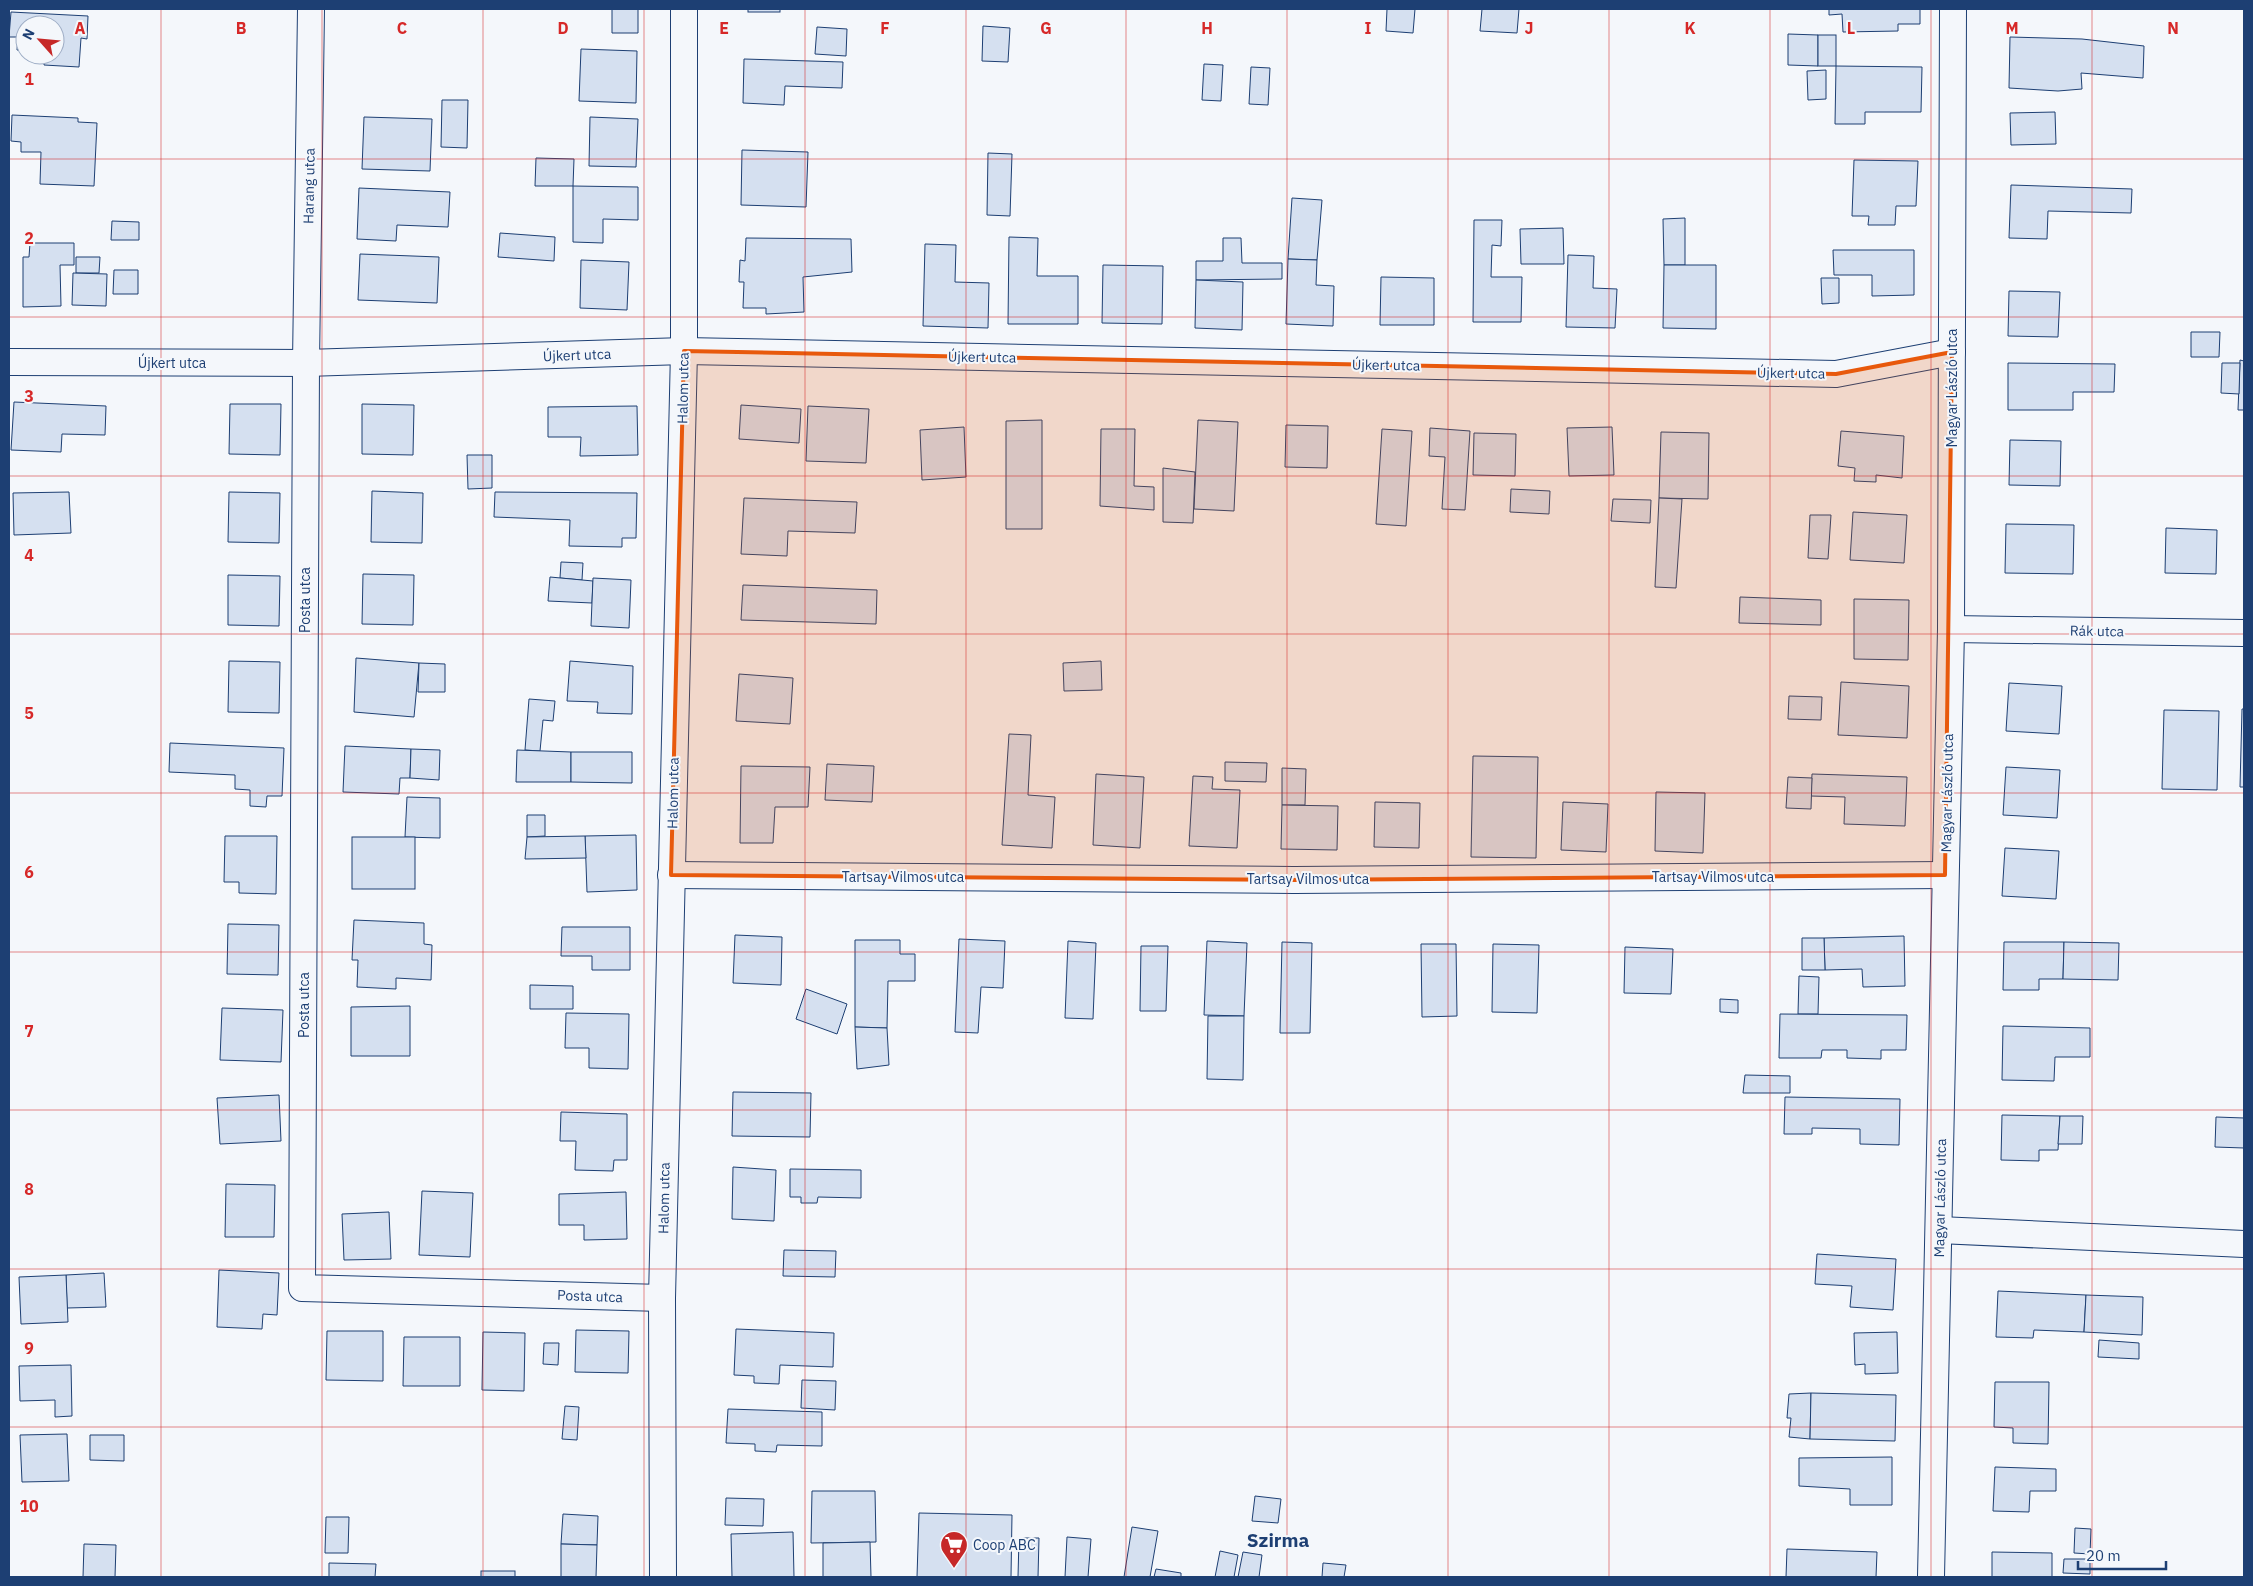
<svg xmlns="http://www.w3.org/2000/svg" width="2253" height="1586" font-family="'IBM Plex Sans',sans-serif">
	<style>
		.building { fill: #d5e0f0; stroke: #1d3f73 }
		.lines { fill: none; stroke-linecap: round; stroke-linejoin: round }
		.minor-casing { stroke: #1d3f73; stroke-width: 28 }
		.minor { stroke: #f4f7fb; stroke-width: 26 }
		.marked { fill: #e8590c; fill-opacity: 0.2; stroke: #e8590c; stroke-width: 4; stroke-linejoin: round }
		.grid { fill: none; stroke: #d62828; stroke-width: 1; stroke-opacity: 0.55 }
		.labels { text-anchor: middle; stroke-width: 4; stroke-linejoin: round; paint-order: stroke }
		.street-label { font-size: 14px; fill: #1d3f73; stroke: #f4f7fb }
		.poi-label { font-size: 14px; fill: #1d3f73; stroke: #f4f7fb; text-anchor: start }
		.district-label { font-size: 19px; font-weight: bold; fill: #1d3f73; stroke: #f4f7fb }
		.grid-label { font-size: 16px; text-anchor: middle; font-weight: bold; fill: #d62828; stroke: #f4f7fb; stroke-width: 4; stroke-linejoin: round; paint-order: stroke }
	</style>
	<rect width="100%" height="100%" fill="#f4f7fb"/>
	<!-- building -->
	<g class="building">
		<path d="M577,9H638V33H612V9Z"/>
		<rect x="748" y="9" width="32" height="3"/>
		<path d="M1387,9H1415L1413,33L1386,31Z"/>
		<path d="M1482,9H1519L1517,33L1480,31Z"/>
		<path d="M1829,9H1920V24H1898V31L1843,32L1842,14L1829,15Z"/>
		<path d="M11,12L88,16L87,39L81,38L79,67L44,65V61L27,60V55H55V25H25V50H17L18,37H9Z"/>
		<path d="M983,26L1010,28L1008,62L982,61Z"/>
		<path d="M817,27L847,29L846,56L815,54Z"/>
		<path d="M1788,34L1818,35V66L1788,65Z"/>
		<rect x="1818" y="35" width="18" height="31"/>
		<path d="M2010,37L2082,39L2144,46L2143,78L2081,73L2082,89L2058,91L2009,88Z"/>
		<path d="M581,49L637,51L636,103L579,101Z"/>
		<path d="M744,59L843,62L842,88L785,86L784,105L743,103Z"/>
		<path d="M1204,64L1223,65L1221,101L1202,100Z"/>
		<path d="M1836,66L1922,67L1921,112H1865V124H1835Z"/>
		<path d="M1251,67L1270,68L1268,105L1249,104Z"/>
		<path d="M1826,70V99L1808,100L1807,71Z"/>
		<path d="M442,100H468L467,148L441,147Z"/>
		<path d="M2055,112L2056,144L2011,145L2010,113Z"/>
		<path d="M12,115L78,118V122L97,123L94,186L40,184L41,152H21V142L11,141Z"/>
		<path d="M364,117L432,119L430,171L362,169Z"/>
		<path d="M590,117L638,119L636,167L589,166Z"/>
		<path d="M742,150L808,152L806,207L741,205Z"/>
		<path d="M988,153L1012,154L1010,216L987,215Z"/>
		<path d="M536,158L574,159L573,186H535Z"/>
		<path d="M1854,160L1918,161L1916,206H1896L1895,225H1868L1869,216H1852Z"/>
		<path d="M2011,185L2132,189L2131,213L2048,211L2047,239L2009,238Z"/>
		<path d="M573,186L638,187V220L603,219V243L573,242Z"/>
		<path d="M359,188L450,192L448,227L397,225L396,241L357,239Z"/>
		<path d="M1292,198L1322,200L1317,260L1288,259Z"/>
		<path d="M1685,218V265H1664L1663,219Z"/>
		<path d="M1474,220H1502L1501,246L1492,245L1491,277H1522L1521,322H1473Z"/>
		<path d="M112,221L139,222V240H111Z"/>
		<path d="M1563,228L1564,264H1521L1520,229Z"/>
		<path d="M500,233L555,237L554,261L498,257Z"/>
		<path d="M1009,237L1038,238L1037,276H1078V324H1008Z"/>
		<path d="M746,238L851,239L852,272L803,277L804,312L766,314V308H743L744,282H739L740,260L745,261Z"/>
		<path d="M1223,238H1241L1242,263H1282V279L1196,280V261H1223Z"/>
		<path d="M30,243H74V265H60L61,306L23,307V257H29Z"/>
		<path d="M925,244L956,245L955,282L989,283L988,328L923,326Z"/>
		<path d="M1833,250H1914V295L1872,296V275H1834Z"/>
		<path d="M360,254L439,257L437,303L358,300Z"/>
		<path d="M1568,255L1594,256L1593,288L1617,289L1615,328L1566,327Z"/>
		<path d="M76,257H100L99,273H76Z"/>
		<path d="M1288,259L1317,260L1316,285L1334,286L1333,326L1286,324Z"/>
		<path d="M581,260L629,262L627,310L580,308Z"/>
		<path d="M1103,265L1163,266L1162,324L1102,323Z"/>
		<path d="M1664,265H1716V329L1663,328Z"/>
		<path d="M114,270H138V294H113Z"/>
		<path d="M73,273L107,274L106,306L72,305Z"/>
		<path d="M1381,277L1434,278V325H1380Z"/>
		<path d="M1821,278H1839V303L1822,304Z"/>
		<path d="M1196,280L1243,282L1242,330L1195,328Z"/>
		<path d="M2009,291L2060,292L2058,337L2008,336Z"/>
		<path d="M2191,332H2220L2219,357H2191Z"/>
		<path d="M2240,360L2244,361V410H2238Z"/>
		<path d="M2008,363L2115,364L2114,392H2073V410H2008Z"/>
		<path d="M2222,363H2240L2239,394L2221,393Z"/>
		<path d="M14,402L106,406L105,435L62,434L61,452L11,450Z"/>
		<path d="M230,404H281L280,455L229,454Z"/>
		<path d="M362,404L414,405L413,455L362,454Z"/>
		<path d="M741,405L801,409L799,443L739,439Z"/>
		<path d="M637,406L638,455L580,456L581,437H548V407Z"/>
		<path d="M808,406L869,409L866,463L806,461Z"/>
		<path d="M1042,420V529H1006V421Z"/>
		<path d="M1198,420L1238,422L1234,511L1194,509Z"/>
		<path d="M1286,425L1328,426L1327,468L1285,467Z"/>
		<path d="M964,427L966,477L922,480L920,430Z"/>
		<path d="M1612,427L1614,475L1569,476L1567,428Z"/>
		<path d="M1430,428L1470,431L1465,510L1442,509L1445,457L1429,456Z"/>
		<path d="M1101,429H1135L1134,486L1154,487V510L1100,506Z"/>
		<path d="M1382,429L1412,431L1406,526L1376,524Z"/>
		<path d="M1841,431L1904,436L1902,478L1876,475V482L1854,481L1855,468L1838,466Z"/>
		<path d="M1661,432L1709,433L1708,499L1659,498Z"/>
		<path d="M1474,433L1516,434L1515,476L1473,475Z"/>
		<path d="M2010,440L2061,441L2060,486L2009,485Z"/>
		<path d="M467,455H492V488L468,489Z"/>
		<path d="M1163,468L1195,472L1193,523L1163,522Z"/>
		<path d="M1511,489L1550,491L1549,514L1510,512Z"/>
		<path d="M372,491L423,493L422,543L371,542Z"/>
		<path d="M69,492L71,533L14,535L13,493Z"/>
		<path d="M229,492L280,493L279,543L228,542Z"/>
		<path d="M495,492L637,493L636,538H622V547L569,546L570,520L494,517Z"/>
		<path d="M744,498L857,502L855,533L788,531L787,556L741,554Z"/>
		<path d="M1659,498L1682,499L1676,588L1655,587Z"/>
		<path d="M1613,499L1651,500L1650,523L1611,521Z"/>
		<path d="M1853,512L1907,515L1904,563L1850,560Z"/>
		<path d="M1810,515H1831L1828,559L1808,558Z"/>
		<path d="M2006,524L2074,525L2073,574L2005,573Z"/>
		<path d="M2166,528L2217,530L2216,574L2165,573Z"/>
		<path d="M561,562L583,563L582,580L560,578Z"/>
		<path d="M363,574L414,575L413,625L362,624Z"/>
		<path d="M228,575L280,576L279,626L228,625Z"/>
		<path d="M550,577L593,581L592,603L548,601Z"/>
		<path d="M593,578L631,580L629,628L591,626Z"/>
		<path d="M743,585L877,590L876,624L741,620Z"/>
		<path d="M1740,597L1821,600V625L1739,623Z"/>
		<path d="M1854,599L1909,600L1908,660L1854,659Z"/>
		<path d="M356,658L419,663L414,717L354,712Z"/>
		<path d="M229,661L280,662L279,713L228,712Z"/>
		<path d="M570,661L633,666L632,714L597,713L598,702L567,701Z"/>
		<path d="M1101,661L1102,690L1064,691L1063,663Z"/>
		<path d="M419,663L445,664V692H418Z"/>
		<path d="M739,674L793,678L790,724L736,721Z"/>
		<path d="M1841,682L1909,686L1907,738L1838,735Z"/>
		<path d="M2009,683L2062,686L2059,734L2006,731Z"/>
		<path d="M1789,696L1822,697L1821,720L1788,719Z"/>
		<path d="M529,699L555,701L553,721L543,720L540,751L525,750Z"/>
		<path d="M2242,709H2244V787H2240Z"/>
		<path d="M2164,710L2219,711L2217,790L2162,789Z"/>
		<path d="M1009,734L1031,735L1028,795L1055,797L1052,848L1002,845Z"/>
		<path d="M170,743L284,748L282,796H267L266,807L250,806V790L235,789V775L169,772Z"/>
		<path d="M345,746L411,749L410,778H400L399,794L343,792Z"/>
		<path d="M411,749L440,750L439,780L410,778Z"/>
		<path d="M517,750L571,752V782H516Z"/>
		<path d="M571,752H632V783L571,782Z"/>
		<path d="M1473,756L1538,757L1536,858L1471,857Z"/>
		<path d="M1225,762L1267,763L1266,782L1225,781Z"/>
		<path d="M827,764L874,766L872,802L825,800Z"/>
		<path d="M741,766L810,767L808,807H775L773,843H740Z"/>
		<path d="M2006,767L2060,770L2057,818L2003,815Z"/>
		<path d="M1282,768L1306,769L1305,805H1282Z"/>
		<path d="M1096,774L1144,777L1140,848L1093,845Z"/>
		<path d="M1812,774L1907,777L1905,826L1844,824L1845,797L1811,796Z"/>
		<path d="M1193,776L1213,777L1212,789L1240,790L1237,848L1189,846Z"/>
		<path d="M1788,777L1812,778L1811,809L1786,808Z"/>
		<path d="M1656,792L1705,793L1703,853L1655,851Z"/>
		<path d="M407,797L440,798V838L405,837Z"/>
		<path d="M1375,802L1420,803L1419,848L1374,847Z"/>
		<path d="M1563,802L1608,804L1606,852L1561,850Z"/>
		<path d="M1282,805L1338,806L1337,850L1281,849Z"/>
		<path d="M527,815H545V836L527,837Z"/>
		<path d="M636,835L637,890L587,892L585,836Z"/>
		<path d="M225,836H277L276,894L239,893V882H224Z"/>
		<path d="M585,836L586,858L525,859L527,837Z"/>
		<rect x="352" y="837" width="63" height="52"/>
		<path d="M2005,848L2059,851L2056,899L2002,896Z"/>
		<path d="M354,920L424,923V944L432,945L431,980L396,978V989L357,987L358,960H352Z"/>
		<path d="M228,924L279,925L278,975L227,974Z"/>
		<path d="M562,927H630V970H592V956H561Z"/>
		<path d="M735,935L782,937L781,985L733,983Z"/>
		<path d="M1904,936L1905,986L1863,987L1862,969L1825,970L1824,938Z"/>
		<path d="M1802,938H1824L1825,970H1802Z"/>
		<path d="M959,939L1005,941L1003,988L981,987L978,1033L955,1032Z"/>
		<path d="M855,940H900V954H915V981H888L887,1028L855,1027Z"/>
		<path d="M1068,941L1096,943L1093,1019L1065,1018Z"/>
		<path d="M1207,941L1247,943L1244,1016L1204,1015Z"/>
		<path d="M1282,942L1312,943L1310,1033H1280Z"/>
		<path d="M2004,942H2064L2063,979H2039V990H2003Z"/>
		<path d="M2064,942L2119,943L2118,980L2063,979Z"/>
		<path d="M1421,944H1456L1457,1016L1422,1017Z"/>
		<path d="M1493,944L1539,945L1537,1013L1492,1012Z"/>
		<path d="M1141,946H1168L1166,1011H1140Z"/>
		<path d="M1625,947L1673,949L1671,994L1624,993Z"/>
		<path d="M1799,976L1819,977L1818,1014H1798Z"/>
		<path d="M530,985L573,986V1009H530Z"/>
		<path d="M806,989L847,1004L837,1034L796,1019Z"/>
		<path d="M1720,999L1738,1000V1013L1720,1012Z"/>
		<path d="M410,1006V1056H351V1007Z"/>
		<path d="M222,1008L283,1010L281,1062L220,1060Z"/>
		<path d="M566,1013L629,1014L628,1069L589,1068V1048H565Z"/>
		<path d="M1780,1014L1907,1015L1906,1050H1881V1059L1847,1058V1050H1822L1821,1058H1779Z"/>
		<path d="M1208,1016H1244L1243,1080L1207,1079Z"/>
		<path d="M2003,1026L2090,1028V1057H2055L2054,1081L2002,1080Z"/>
		<path d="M855,1027L887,1028L889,1065L857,1069Z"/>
		<path d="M1745,1075L1790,1076V1093H1743Z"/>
		<path d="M733,1092L811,1093L810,1137L732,1136Z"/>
		<path d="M279,1095L281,1141L220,1144L217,1098Z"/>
		<path d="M1785,1097L1900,1099L1899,1145L1860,1144V1129L1812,1128V1134H1784Z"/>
		<path d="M561,1112L627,1114V1160H614L613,1171L575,1170L576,1141H560Z"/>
		<path d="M2002,1115L2060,1116L2058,1150H2039V1161L2001,1160Z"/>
		<path d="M2060,1116H2083L2082,1144H2058Z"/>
		<path d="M2216,1117L2244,1118V1148L2215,1147Z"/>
		<path d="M733,1167L776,1170L774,1221L732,1219Z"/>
		<path d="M790,1169L861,1170V1198L818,1197L817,1203H801V1197H790Z"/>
		<path d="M226,1184L275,1185L274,1237H225Z"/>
		<path d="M422,1191L473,1193L470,1257L419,1255Z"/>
		<path d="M626,1192L627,1239L584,1240V1225H559V1194Z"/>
		<path d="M389,1212L391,1259L344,1260L342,1214Z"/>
		<path d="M784,1250L836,1251L835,1277L783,1276Z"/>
		<path d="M1817,1254L1896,1259L1893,1310L1850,1307L1852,1286L1815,1284Z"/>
		<path d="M219,1270L279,1273L277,1315L263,1314L262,1329L217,1327Z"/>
		<path d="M104,1273L106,1307L67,1308L66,1275Z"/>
		<path d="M66,1275L68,1322L21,1324L19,1277Z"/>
		<path d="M1998,1291L2086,1295L2084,1332L2034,1330L2033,1338L1996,1337Z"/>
		<path d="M2086,1295L2143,1297L2142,1335L2084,1332Z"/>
		<path d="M736,1329L834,1333L833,1367L780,1365L779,1384L754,1383V1376L734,1375Z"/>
		<path d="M576,1330L629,1331L628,1373L575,1372Z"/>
		<path d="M327,1331H383V1381L326,1380Z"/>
		<path d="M483,1332L525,1333L524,1391L482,1390Z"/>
		<path d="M1897,1332L1898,1373L1865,1374V1364L1855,1365L1854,1333Z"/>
		<path d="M404,1337H460V1386H403Z"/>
		<path d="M2099,1340L2139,1343V1359L2098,1357Z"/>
		<path d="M544,1343H559L558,1365L543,1364Z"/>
		<path d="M71,1365L72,1416L55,1417V1400L20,1401L19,1366Z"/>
		<path d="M802,1380L836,1381L835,1410L801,1408Z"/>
		<path d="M1995,1382H2049L2048,1444L2013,1443V1428L1994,1427Z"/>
		<path d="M1811,1393L1810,1439L1789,1437L1791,1418H1787L1789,1394Z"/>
		<path d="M1811,1393L1896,1395L1895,1441L1810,1439Z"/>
		<path d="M565,1406L579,1407L577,1440L562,1439Z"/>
		<path d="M728,1409L822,1412V1446L777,1445L776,1452L755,1451V1444L726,1443Z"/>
		<path d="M67,1434L69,1481L22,1482L20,1435Z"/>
		<path d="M90,1435H124V1461L90,1460Z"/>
		<path d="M1892,1457V1505H1850V1489L1799,1486V1458Z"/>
		<path d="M1995,1467L2056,1469V1491H2030L2029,1512L1993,1511Z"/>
		<path d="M812,1491H875L876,1542L811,1543Z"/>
		<path d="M1255,1496L1281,1499L1278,1523L1252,1521Z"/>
		<path d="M726,1498L764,1499L763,1526L725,1525Z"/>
		<path d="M919,1513L1012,1515L1011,1577H917Z"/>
		<path d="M563,1514L598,1516L597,1545L561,1544Z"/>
		<path d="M326,1517H349L348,1553H325Z"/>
		<path d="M1132,1527L1158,1531L1150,1577H1124Z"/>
		<path d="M2075,1528L2091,1529L2090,1554L2074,1553Z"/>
		<path d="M793,1532L794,1577H732L731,1534Z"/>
		<path d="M1067,1537L1091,1539L1088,1577H1065Z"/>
		<path d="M1019,1538H1039L1038,1577H1018Z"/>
		<path d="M870,1542L871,1577H823V1543Z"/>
		<path d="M84,1544L116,1545L115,1577H83Z"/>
		<path d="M561,1544L597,1545L596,1577H561Z"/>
		<path d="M1787,1549L1877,1552L1876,1577H1786Z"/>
		<path d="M1220,1551L1238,1555L1234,1577H1215Z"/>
		<path d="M1243,1552L1262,1555L1259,1577H1238Z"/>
		<path d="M1992,1552L2052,1553V1577H1992Z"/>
		<path d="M2064,1559H2090V1574L2063,1573Z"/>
		<path d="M329,1563L376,1564L375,1577H329Z"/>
		<path d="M1323,1563L1346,1565L1344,1577H1322Z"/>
		<path d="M1156,1569L1181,1573V1577H1154Z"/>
		<rect x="481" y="1571" width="34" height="6"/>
	</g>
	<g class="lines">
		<defs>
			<g id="minor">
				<path d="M311,9L306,363L302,1288L662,1298"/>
				<path d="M9,362L306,363L684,351L1836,374L1952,352"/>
				<path d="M1951,629L2244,633"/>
				<path d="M671,875L1294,880L1945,875"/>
				<path d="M1939,1230L2244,1244"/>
				<path d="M663,1577L662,1298L684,351V9"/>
				<path d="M1931,1577L1951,629L1953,9"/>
			</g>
		</defs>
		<!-- minor casing -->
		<use href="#minor" class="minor-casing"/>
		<!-- minor -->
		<use href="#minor" class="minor"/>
	</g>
	<!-- marked area -->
	<path class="marked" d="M684,351L1836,374L1952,352L1945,875L1294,880L671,875Z"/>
	<!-- grid -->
	<path class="grid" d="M161,9V1577M322,9V1577M483,9V1577M644,9V1577M805,9V1577M966,9V1577M1126,9V1577M1287,9V1577M1448,9V1577M1609,9V1577M1770,9V1577M1931,9V1577M2092,9V1577M9,159H2244M9,317H2244M9,476H2244M9,634H2244M9,793H2244M9,952H2244M9,1110H2244M9,1269H2244M9,1427H2244"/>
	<!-- icons -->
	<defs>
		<symbol id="supermarket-pin" viewBox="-11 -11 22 30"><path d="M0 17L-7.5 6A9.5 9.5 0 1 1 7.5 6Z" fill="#c62828" stroke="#f4f7fb"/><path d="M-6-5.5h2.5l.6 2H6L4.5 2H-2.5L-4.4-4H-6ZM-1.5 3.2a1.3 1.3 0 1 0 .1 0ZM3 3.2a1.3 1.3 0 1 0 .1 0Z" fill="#fff"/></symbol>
	</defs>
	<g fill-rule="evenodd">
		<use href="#supermarket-pin" x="938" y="1529" width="32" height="43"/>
	</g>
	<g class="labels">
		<!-- street labels -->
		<g class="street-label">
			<text transform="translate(309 186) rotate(-89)" y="5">Harang utca</text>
			<text transform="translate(577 355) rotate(-2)" y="5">Újkert utca</text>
			<text transform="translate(982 357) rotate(1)" y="5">Újkert utca</text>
			<text x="172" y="368">Újkert utca</text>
			<text transform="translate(1386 365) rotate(1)" y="5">Újkert utca</text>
			<text transform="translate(1791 373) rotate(1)" y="5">Újkert utca</text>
			<text transform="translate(683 388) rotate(-89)" y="5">Halom utca</text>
			<text transform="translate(1952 388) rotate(-90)" y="5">Magyar László utca</text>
			<text transform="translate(305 600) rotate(-90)" y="5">Posta utca</text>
			<text transform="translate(2097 631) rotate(1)" y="5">Rák utca</text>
			<text transform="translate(673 793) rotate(-89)" y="5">Halom utca</text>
			<text transform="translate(1947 793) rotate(-89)" y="5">Magyar László utca</text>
			<text x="903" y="882">Tartsay Vilmos utca</text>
			<text x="1713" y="882">Tartsay Vilmos utca</text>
			<text x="1308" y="884">Tartsay Vilmos utca</text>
			<text transform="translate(304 1005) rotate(-90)" y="5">Posta utca</text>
			<text transform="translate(664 1198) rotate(-89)" y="5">Halom utca</text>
			<text transform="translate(1940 1198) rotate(-89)" y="5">Magyar László utca</text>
			<text transform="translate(590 1296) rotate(2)" y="5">Posta utca</text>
		</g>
		<!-- poi labels -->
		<g class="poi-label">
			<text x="973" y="1550">Coop ABC</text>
		</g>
		<!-- district labels -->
		<g class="district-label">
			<text x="1278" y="1547">Szirma</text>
		</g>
	</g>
	<g class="grid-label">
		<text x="80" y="34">A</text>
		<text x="241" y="34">B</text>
		<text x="402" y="34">C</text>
		<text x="563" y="34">D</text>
		<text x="724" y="34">E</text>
		<text x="885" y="34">F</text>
		<text x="1046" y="34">G</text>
		<text x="1207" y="34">H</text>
		<text x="1368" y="34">I</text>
		<text x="1529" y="34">J</text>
		<text x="1690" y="34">K</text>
		<text x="1851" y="34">L</text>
		<text x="2012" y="34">M</text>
		<text x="2173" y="34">N</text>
		<text x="29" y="85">1</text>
		<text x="29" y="244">2</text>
		<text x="29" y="402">3</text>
		<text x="29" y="561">4</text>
		<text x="29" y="719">5</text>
		<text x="29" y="878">6</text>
		<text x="29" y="1037">7</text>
		<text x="29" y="1195">8</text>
		<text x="29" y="1354">9</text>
		<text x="29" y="1512">10</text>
	</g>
	<!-- border -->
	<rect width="2253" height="1586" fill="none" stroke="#1d3f73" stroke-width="20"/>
	<!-- north arrow -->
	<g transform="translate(40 40) rotate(297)"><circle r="24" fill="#f4f7fb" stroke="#9eadc5"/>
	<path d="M0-4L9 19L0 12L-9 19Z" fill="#c62828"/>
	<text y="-8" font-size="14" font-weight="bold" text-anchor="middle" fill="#1d3f73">N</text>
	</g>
	<!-- scale -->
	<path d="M2078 1561v8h88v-8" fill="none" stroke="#1d3f73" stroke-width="2.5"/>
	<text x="2086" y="1561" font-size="15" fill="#1d3f73" stroke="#f4f7fb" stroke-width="4" paint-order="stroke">20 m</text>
</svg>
